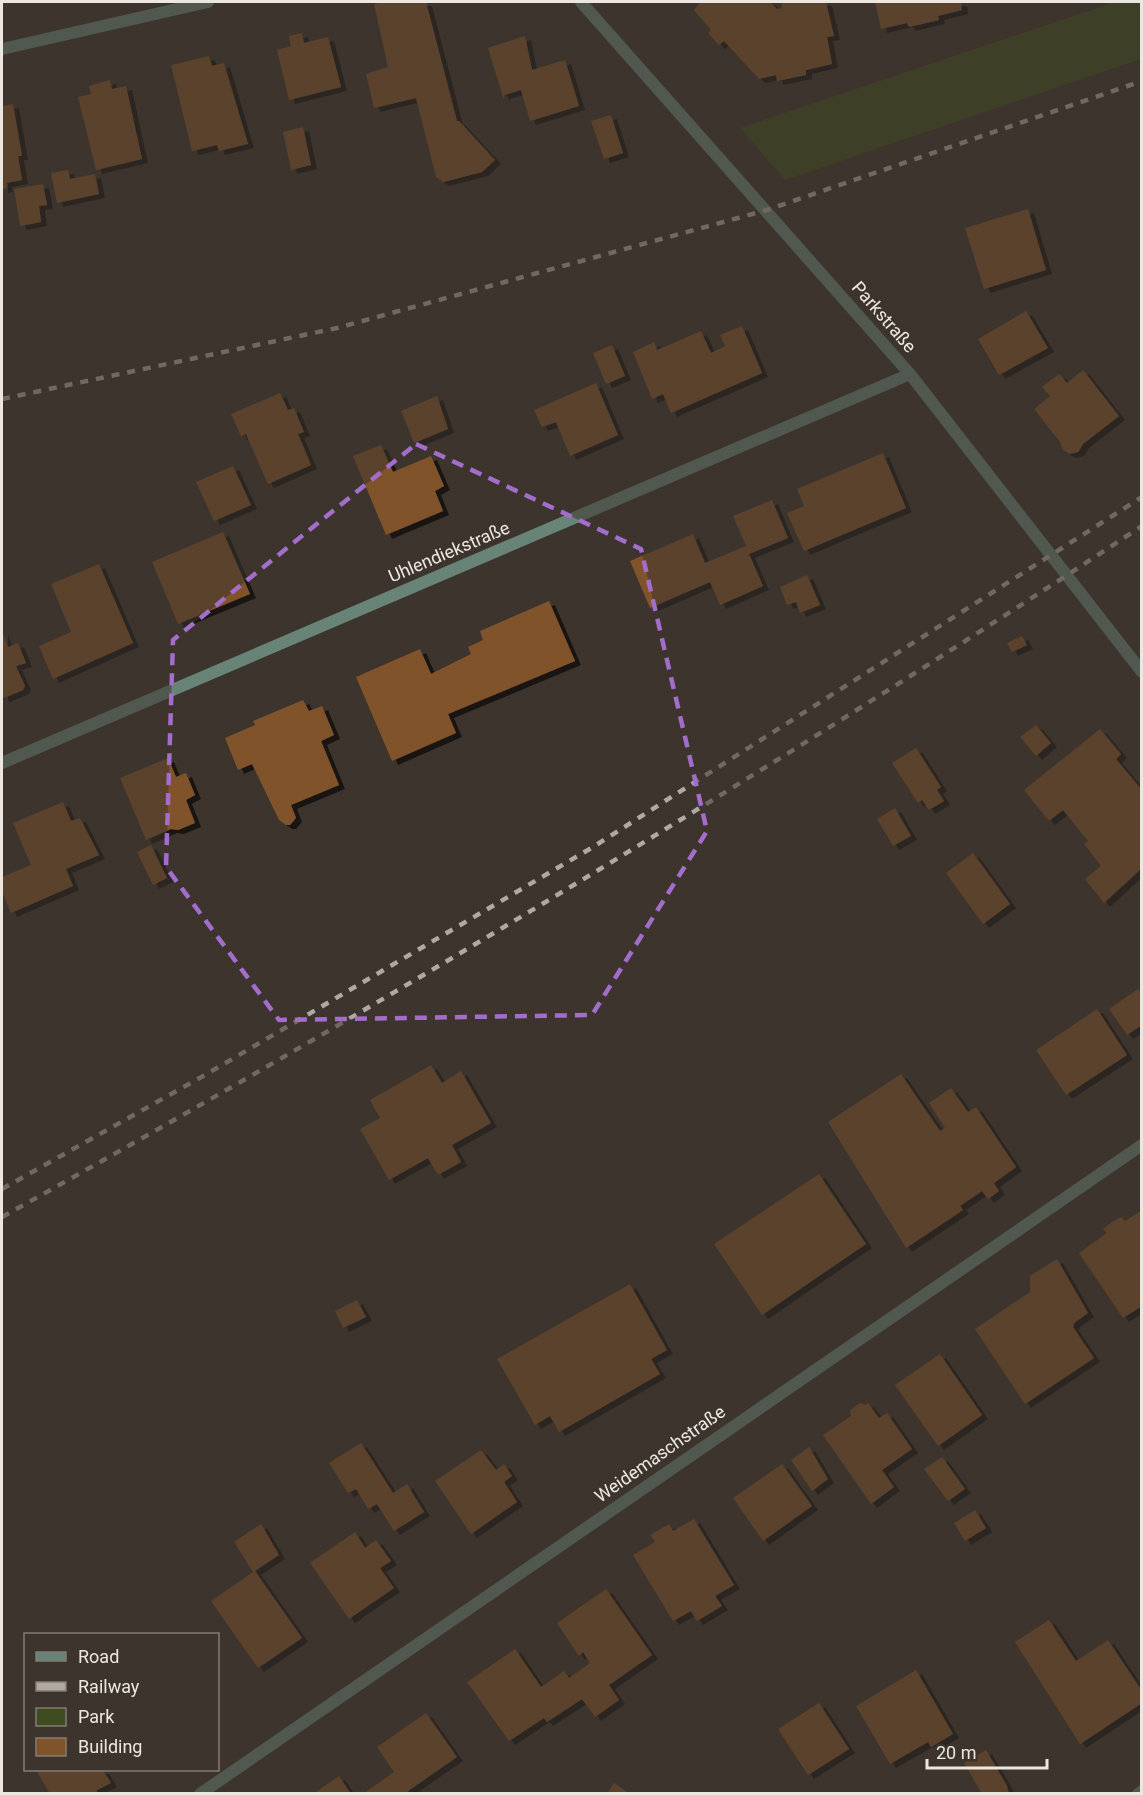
<svg xmlns="http://www.w3.org/2000/svg" width="1143" height="1795" font-family="Roboto,sans-serif">
	<style>
		.green { fill: #3e4c1f }
		.building { fill: #81532b; filter: url(#shadow) }
		.lines { fill: none; stroke-linecap: round; stroke-linejoin: round }
		.street { stroke: #688478; stroke-width: 12 }
		.rail { stroke: #b0a9a3; stroke-width: 4.5; stroke-dasharray: 8 8; stroke-linecap: butt }
		.marked { fill: none; stroke: #a36dcb; stroke-width: 4.5; stroke-dasharray: 12 8; stroke-linejoin: round }
		.labels { text-anchor: middle; stroke-width: 4.5; stroke-linejoin: round; paint-order: stroke }
		.street-label { font-size: 18px; fill: #ede7e2; stroke: #3d342d }
	</style>
	<defs>
		<filter id="shadow"><feDropShadow dx="6" dy="4" stdDeviation="0" flood-color="#0009"/></filter>
	</defs>
	<rect width="100%" height="100%" fill="#3d342d"/>
	<!-- green -->
	<path class="green" d="M1109,2H1141V59L785,180L740,128L1109,4Z"/>
	<!-- building -->
	<g class="building">
		<path d="M384,2H426L457,121H459L495,160L482,172L443,182L436,177L416,98L374,108L366,74L388,67L374,4Z"/>
		<path d="M701,2H770L777,9L782,8L781,2H826L834,36L827,37L832,64L806,70V75L777,81L776,75L759,79L724,41L719,45L708,33L711,30L694,10Z"/>
		<path d="M875,2H961L962,10L938,16L939,20L909,27L907,23L881,29Z"/>
		<path d="M302,33L304,43L328,37L341,87L289,100L277,50L291,46L289,36Z"/>
		<path d="M525,36L532,70L565,60L579,106L530,121L521,90L504,95V100L488,48Z"/>
		<path d="M209,56L212,66L224,63L248,144L219,151L217,145L192,151L171,65Z"/>
		<path d="M110,80L112,89L126,86L142,159L96,170L78,97L91,94L89,86Z"/>
		<path d="M13,104L22,156H18L22,180L6,183L7,188L2,189V106Z"/>
		<path d="M611,115L623,153L604,159L591,121Z"/>
		<path d="M303,127L311,165L291,170L283,132Z"/>
		<path d="M68,170L70,179L95,174L99,194L57,203L51,173Z"/>
		<path d="M43,184L47,205L39,206L41,222L20,226L14,189Z"/>
		<path d="M1028,209L1046,270L984,289L965,228Z"/>
		<path d="M1026,311L1048,348L999,375L978,339Z"/>
		<path d="M742,326L762,373L671,413L663,394L652,399L633,352L654,342L657,350L701,331L711,353L725,346L720,335Z"/>
		<path d="M612,345L625,376L606,384L593,353Z"/>
		<path d="M1083,370L1119,416L1083,444L1078,452L1070,454L1063,450L1060,442L1034,409L1050,396L1042,387L1059,374L1067,383Z"/>
		<path d="M596,383L618,435L570,456L556,422L542,427L534,410Z"/>
		<path d="M280,393L288,410L294,408L304,432L298,434L311,465L268,484L246,434L241,436L231,414Z"/>
		<path d="M437,396L448,429L414,443L401,411Z"/>
		<path d="M381,445L393,472L431,456L444,486L435,491L443,511L386,535L353,456Z"/>
		<path d="M883,453L906,508L804,551L787,513L804,506L797,489Z"/>
		<path d="M233,466L251,505L214,521L196,482Z"/>
		<path d="M772,500L788,538L749,554L763,586L720,605L710,582L650,608L630,561L693,534L705,563L746,546L733,516Z"/>
		<path d="M223,532L250,594L178,624L152,562Z"/>
		<path d="M99,564L133,643L53,679L39,646L71,632L51,584Z"/>
		<path d="M807,575L820,605L800,613L796,602L787,605L780,587Z"/>
		<path d="M549,601L575,661L448,714L456,733L392,761L356,677L420,649L431,674L471,654L468,647L483,640L480,631Z"/>
		<path d="M2,631L8,647L18,643L26,663L16,666L25,686L23,690L4,698L2,696Z"/>
		<path d="M1022,636L1027,645L1012,652L1007,643Z"/>
		<path d="M303,700L309,711L322,706L334,735L321,741L339,785L291,805L296,818L290,825H286L279,820L252,764L238,770L225,738L255,725L253,721Z"/>
		<path d="M1036,725L1051,743L1036,756L1020,737Z"/>
		<path d="M1100,729L1121,754L1116,759L1142,790V868L1104,903L1085,879L1101,866L1084,844L1088,841L1063,810L1049,821L1024,790Z"/>
		<path d="M916,748L941,787L937,790L944,801L929,810L922,800L918,803L892,763Z"/>
		<path d="M168,758L176,777L186,773L195,795L186,800L195,823L178,830L171,829L146,840L120,778Z"/>
		<path d="M63,802L71,821L80,818L99,855L66,869L73,886L11,913L2,892V877L31,865L13,823Z"/>
		<path d="M895,808L911,836L893,846L877,819Z"/>
		<path d="M151,845L167,878L153,885L137,852Z"/>
		<path d="M973,853L1010,904L983,924L946,873Z"/>
		<path d="M1138,989L1142,994V1025L1127,1035L1109,1009Z"/>
		<path d="M1097,1009L1127,1055L1066,1095L1036,1050Z"/>
		<path d="M431,1065L442,1083L461,1071L491,1123L452,1145L461,1162L438,1175L428,1158L389,1180L360,1129L380,1118L370,1100Z"/>
		<path d="M901,1074L940,1131L945,1128L929,1103L951,1088L968,1112L976,1107L1016,1167L994,1183L999,1191L988,1199L982,1191L960,1206L963,1210L906,1248L828,1122Z"/>
		<path d="M819,1174L866,1244L762,1315L714,1244Z"/>
		<path d="M1142,1210V1306L1123,1318L1079,1253L1107,1233L1103,1229L1112,1222L1121,1217L1125,1221Z"/>
		<path d="M1057,1259L1088,1313L1074,1323L1073,1327L1094,1358L1025,1404L975,1329L1030,1292V1276Z"/>
		<path d="M630,1284L667,1350L651,1359L660,1374L559,1432L550,1416L535,1425L497,1359Z"/>
		<path d="M357,1300L366,1317L343,1328L335,1311Z"/>
		<path d="M940,1354L982,1415L938,1446L895,1385Z"/>
		<path d="M860,1403L866,1405L868,1403L879,1418L887,1413L912,1449L882,1470L894,1487L871,1504L823,1435L851,1416L850,1410Z"/>
		<path d="M361,1443L393,1493L407,1484L424,1512L394,1531L377,1504L368,1509L356,1489L348,1493L329,1463Z"/>
		<path d="M809,1447L828,1479L812,1491L791,1460Z"/>
		<path d="M481,1450L496,1470L504,1464L512,1476L504,1482L517,1502L471,1534L435,1481Z"/>
		<path d="M942,1457L965,1489L948,1501L924,1469Z"/>
		<path d="M782,1464L812,1506L763,1541L733,1498Z"/>
		<path d="M975,1510L986,1528L965,1541L954,1523Z"/>
		<path d="M694,1519L734,1585L715,1596L722,1606L697,1621L691,1611L673,1621L633,1555L655,1542L650,1535L669,1524L673,1531Z"/>
		<path d="M261,1524L279,1555L255,1571L302,1638L258,1668L211,1601L253,1572L234,1542Z"/>
		<path d="M355,1532L365,1548L376,1540L391,1561L380,1568L394,1588L349,1619L310,1563Z"/>
		<path d="M606,1589L652,1655L609,1685L619,1700L595,1717L582,1699L547,1722L544,1718L509,1741L467,1682L515,1649L541,1687L564,1671L569,1678L590,1663L583,1652L579,1656L557,1623Z"/>
		<path d="M1049,1620L1076,1661L1108,1640L1142,1691V1703L1080,1744L1015,1642Z"/>
		<path d="M916,1670L953,1734L931,1747L928,1742L890,1764L856,1706Z"/>
		<path d="M819,1703L849,1749L808,1775L778,1729Z"/>
		<path d="M426,1713L457,1757L408,1791L410,1794H363L394,1772L377,1747Z"/>
		<path d="M986,1750L1007,1786L1009,1794H982L964,1763Z"/>
		<path d="M36,1770H103L111,1783L97,1790V1794H50Z"/>
		<path d="M339,1776L351,1794H313Z"/>
		<path d="M614,1783L630,1794H607Z"/>
	</g>
	<g class="lines">
		<!-- street -->
		<g class="street">
			<path d="M581,2L910,374L1142,672"/>
			<path d="M2,49L208,2"/>
			<path d="M2,763L910,374"/>
			<path d="M200,1794L1142,1145"/>
			<path d="M1138,1794L1142,1791"/>
		</g>
		<!-- rail -->
		<g class="rail">
			<path d="M2,399L337,328L767,210L1142,81"/>
			<path d="M2,1189L205,1075L593,847L1142,497"/>
			<path d="M2,1217C390,1001 770,771 1142,526"/>
		</g>
	</g>
	<!-- marked area -->
	<path d="M0 0H1143V1795H0ZM416,444L641,549L707,831L592,1015L279,1020L166,867L173,640Z" fill="#3d342d" fill-opacity=".55" fill-rule="evenodd"/>
	<path class="marked" d="M416,444L641,549L707,831L592,1015L279,1020L166,867L173,640Z"/>
	<g class="labels">
		<!-- street labels -->
		<g class="street-label">
			<text transform="translate(884 317) rotate(49)" y="6">Parkstraße</text>
			<text transform="translate(449 552) rotate(-23)" y="6">Uhlendiekstraße</text>
			<text transform="translate(660 1454) rotate(-35)" y="6">Weidemaschstraße</text>
		</g>
	</g>
	<!-- border -->
	<rect width="1143" height="1795" fill="none" stroke="#ede7e2" stroke-width="6"/>
	<!-- legend -->
	<rect x="24" y="1633" width="195" height="138" fill="#3d342d" stroke="#837c75" stroke-width="1.5"/>
	<rect x="36" y="1652" width="30" height="9" fill="#688478" stroke="#837c75" stroke-width="1.5"/>
	<text x="78" y="1663" font-size="18" fill="#ede7e2">Road</text>
	<rect x="36" y="1682" width="30" height="9" fill="#b0a9a3" stroke="#837c75" stroke-width="1.5"/>
	<text x="78" y="1693" font-size="18" fill="#ede7e2">Railway</text>
	<rect x="36" y="1708" width="30" height="18" fill="#3e4c1f" stroke="#837c75" stroke-width="1.5"/>
	<text x="78" y="1723" font-size="18" fill="#ede7e2">Park</text>
	<rect x="36" y="1738" width="30" height="18" fill="#81532b" stroke="#837c75" stroke-width="1.5"/>
	<text x="78" y="1753" font-size="18" fill="#ede7e2">Building</text>
	<!-- scale -->
	<path d="M927 1759v9h120v-9" fill="none" stroke="#ede7e2" stroke-width="3"/>
	<text x="936" y="1759" font-size="18" fill="#ede7e2" stroke="#3d342d" stroke-width="4.5" paint-order="stroke">20 m</text>
</svg>
